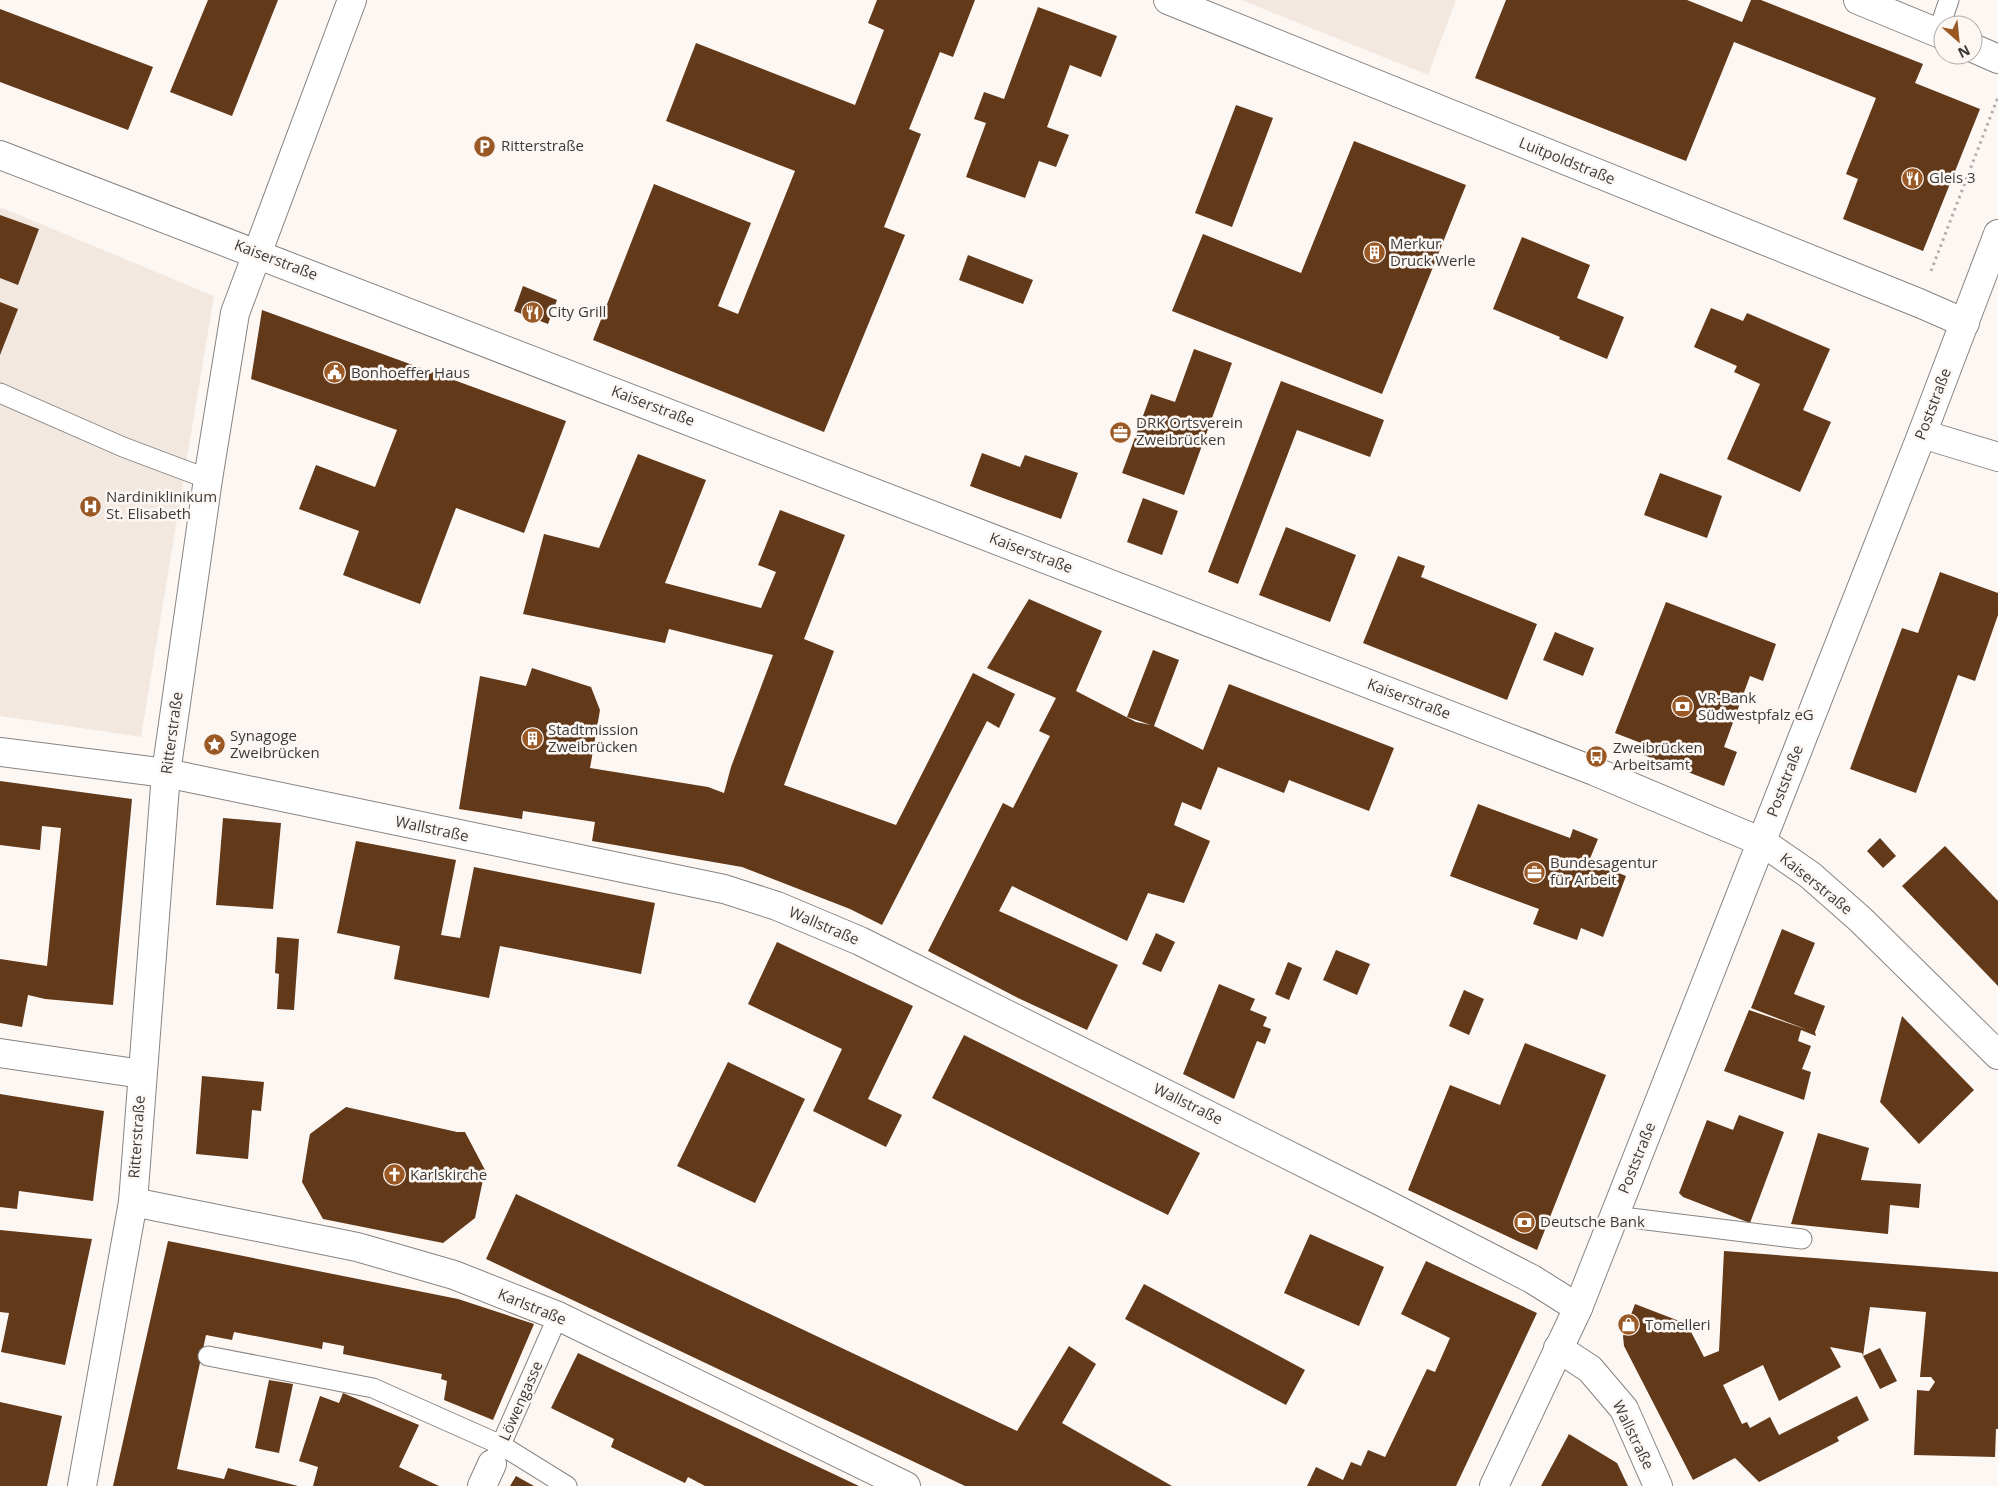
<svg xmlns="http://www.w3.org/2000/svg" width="1998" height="1486" font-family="'Open Sans',sans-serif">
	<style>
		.built { fill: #f3e8e0 }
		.building { fill: #623919 }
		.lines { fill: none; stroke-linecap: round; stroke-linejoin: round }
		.service-casing { stroke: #888481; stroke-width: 21 }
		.pedestrian-casing { stroke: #888481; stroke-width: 30 }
		.minor-casing { stroke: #888481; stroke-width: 30 }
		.tertiary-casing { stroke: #888481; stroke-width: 30 }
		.path { stroke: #b2adaa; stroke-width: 3; stroke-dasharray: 2.5 4; stroke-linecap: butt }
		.service { stroke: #fff; stroke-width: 19 }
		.pedestrian { stroke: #fff; stroke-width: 28 }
		.minor { stroke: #fff; stroke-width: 28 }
		.tertiary { stroke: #fff; stroke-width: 28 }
		.labels { text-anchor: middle; stroke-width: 5; stroke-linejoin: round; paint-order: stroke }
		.poi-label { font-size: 15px; fill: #3d3b39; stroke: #fdf7f4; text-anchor: start }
		.street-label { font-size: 15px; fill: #3d3b39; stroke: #fdf7f4 }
	</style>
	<rect width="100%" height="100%" fill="#fdf7f4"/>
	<!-- built -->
	<g class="built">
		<path d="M1241,0H1456L1428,75Z"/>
		<path d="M0,207L214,296L141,737L0,716Z"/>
	</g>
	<!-- building -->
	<g class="building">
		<path d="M208,0H278L232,116L170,92Z"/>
		<path d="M877,0H975L953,57L940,52L909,129L921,134L884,227L905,235L824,432L593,340L654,184L751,223L718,306L738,314L795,171L666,121L696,43L855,105L884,30L868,23Z"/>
		<path d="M1506,0H1687L1742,22L1751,0H1761L1923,64L1915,83L1980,109L1923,251L1843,219L1858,179L1846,174L1876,98L1734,42L1686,161L1475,78Z"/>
		<path d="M1038,7L1117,36L1101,77L1070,65L1047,127L1069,135L1056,167L1039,161L1025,198L966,177L986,123L974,119L984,92L1004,99Z"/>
		<path d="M0,9L153,67L128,130L0,82Z"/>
		<path d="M1236,105L1273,118L1232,227L1195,213Z"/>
		<path d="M1354,141L1466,185L1382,394L1172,311L1203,234L1301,273Z"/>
		<path d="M0,215L39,229L18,285L0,278Z"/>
		<path d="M1522,237L1590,265L1577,298L1624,317L1607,359L1559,339L1560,337L1493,309Z"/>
		<path d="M968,255L1033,280L1023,304L959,280Z"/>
		<path d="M523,286L557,300L548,324L514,311Z"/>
		<path d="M0,302L18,309L0,355Z"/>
		<path d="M1711,308L1743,321L1747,313L1830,349L1803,410L1831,422L1800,492L1727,459L1760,384L1734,372L1737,366L1694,347Z"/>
		<path d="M262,310L566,421L524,533L456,508L420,604L343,575L359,531L299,509L316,465L375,487L397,430L251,379Z"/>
		<path d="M1194,349L1232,363L1184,495L1122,473L1151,394L1175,402Z"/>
		<path d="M1281,381L1384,420L1370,457L1297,430L1238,584L1208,572Z"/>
		<path d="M982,453L1020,467L1025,455L1078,473L1061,519L970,486Z"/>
		<path d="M638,454L706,480L665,583L761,608L776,572L758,565L780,510L845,535L804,639L834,651L784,785L896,825L973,673L1015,694L999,728L987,721L882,925L850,909L742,867L592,841L595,822L523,811L522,819L459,809L480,676L526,686L532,668L591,687L600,710L590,768L708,787L724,793L731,767L773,655L669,629L665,643L523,614L544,534L599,548Z"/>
		<path d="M1660,473L1722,496L1707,538L1644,515Z"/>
		<path d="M1143,498L1178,511L1162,555L1127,542Z"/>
		<path d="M1286,527L1356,555L1330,622L1259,595Z"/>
		<path d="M1398,556L1425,566L1421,577L1537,624L1507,700L1363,643Z"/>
		<path d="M1940,572L1998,593V615L1975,681L1958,675L1916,793L1850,769L1902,628L1918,633Z"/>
		<path d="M1029,599L1102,631L1076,691L1136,722L1151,725L1127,717L1153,650L1179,660L1154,726L1203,750L1229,684L1394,748L1369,811L1289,780L1284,793L1218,767L1201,810L1182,802L1174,825L1210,841L1184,903L1148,893L1127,941L1012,886L999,911L1118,965L1087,1030L1018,998L928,951L1003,803L1013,808L1050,736L1039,731L1056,698L987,668Z"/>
		<path d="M1666,602L1776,644L1763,681L1750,676L1724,747L1737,752L1724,786L1636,752L1641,743L1615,733Z"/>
		<path d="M1555,632L1594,648L1583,676L1543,660Z"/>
		<path d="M0,781L132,799L113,1005L45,999L28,995L22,1027L0,1023V959L47,966L61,828L42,826L40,850L0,845Z"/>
		<path d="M1478,804L1570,838L1573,829L1598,839L1589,861L1626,876L1603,937L1581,928L1577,940L1533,924L1539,909L1450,876Z"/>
		<path d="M223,818L281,823L273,909L216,905Z"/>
		<path d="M1880,838L1896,856L1883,868L1867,851Z"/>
		<path d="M356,841L456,860L441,935L460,938L474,867L655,903L641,974L500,946L489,998L394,979L400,946L337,933Z"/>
		<path d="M1945,846L1998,901V986L1902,886Z"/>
		<path d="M1782,929L1815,943L1794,994L1825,1006L1815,1032L1816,1036L1801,1030L1798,1041L1811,1046L1802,1069L1811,1072L1804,1100L1724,1071L1749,1010L1808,1030L1751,1008Z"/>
		<path d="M1156,933L1175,942L1161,972L1142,964Z"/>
		<path d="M277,937L299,939L294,1010L277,1009L279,974L275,973Z"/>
		<path d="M777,942L913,1006L868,1099L902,1115L886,1147L813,1111L842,1049L748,1004Z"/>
		<path d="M1336,950L1370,964L1357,995L1323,980Z"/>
		<path d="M1288,962L1302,968L1289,1000L1275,994Z"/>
		<path d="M1219,984L1255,999L1250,1010L1267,1017L1263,1026L1271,1029L1265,1044L1257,1041L1234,1099L1183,1074Z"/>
		<path d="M1464,990L1484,999L1469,1035L1449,1026Z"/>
		<path d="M1902,1016L1974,1090L1919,1144L1880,1102Z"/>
		<path d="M964,1035L1200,1153L1168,1215L932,1098Z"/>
		<path d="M1525,1043L1606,1075L1537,1250L1408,1190L1450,1085L1500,1105Z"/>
		<path d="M728,1062L805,1099L755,1203L677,1166Z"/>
		<path d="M202,1076L264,1082L261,1111L252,1110L248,1159L196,1154Z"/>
		<path d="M0,1094L104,1111L93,1201L19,1191L17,1209L0,1207Z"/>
		<path d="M346,1107L457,1132H465L485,1170L475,1218L443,1243L323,1219L302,1182L309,1139L310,1134Z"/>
		<path d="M1739,1115L1784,1132L1750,1223L1683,1197L1679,1193L1707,1120L1733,1130Z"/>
		<path d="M1818,1133L1869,1148L1861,1180L1921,1184L1919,1208L1890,1205L1888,1234L1791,1224Z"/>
		<path d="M516,1194L1017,1431L1069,1346L1096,1364L1062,1423L1172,1486H965L486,1259Z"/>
		<path d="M0,1230L92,1239L65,1365L1,1352L9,1313L0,1312Z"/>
		<path d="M1310,1234L1384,1267L1359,1326L1284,1293Z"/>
		<path d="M168,1241L458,1299L534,1324L493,1420L444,1400L447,1381L441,1379L442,1374L343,1354L344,1346L323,1342L322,1349L234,1332L232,1340L206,1335L177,1469L224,1479L228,1468L298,1486H113Z"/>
		<path d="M1724,1251L1998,1272V1429H1996L1995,1457L1914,1455L1917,1390L1929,1391L1935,1382L1931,1377H1920L1926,1312L1870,1307L1863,1356L1880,1348L1897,1381L1880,1389L1863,1356L1862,1353L1830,1347L1841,1367L1779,1401L1763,1365L1723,1385L1742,1424L1747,1422L1750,1428L1770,1417L1779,1435L1857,1396L1869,1420L1837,1437L1839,1441L1759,1482L1735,1458L1693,1480L1624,1346L1623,1336L1635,1304L1687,1324L1704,1357L1719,1351Z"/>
		<path d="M1426,1261L1537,1313L1456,1486H1307L1316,1467L1343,1480L1351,1462L1361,1466L1368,1450L1385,1457L1427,1369L1435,1372L1450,1338L1401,1314Z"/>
		<path d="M1144,1284L1305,1370L1286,1405L1125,1319Z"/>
		<path d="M578,1353L768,1443L859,1486H705L688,1477L685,1483L611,1447L614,1439L551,1408Z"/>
		<path d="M269,1380L293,1384L279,1453L255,1448Z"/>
		<path d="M343,1393L419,1425L399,1467L439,1486H313L318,1467L299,1461L320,1396L339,1403Z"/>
		<path d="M0,1402L62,1416L47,1486H0Z"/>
		<path d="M1569,1434L1617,1463L1628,1486H1541Z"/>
		<path d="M516,1476L534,1486H510Z"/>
	</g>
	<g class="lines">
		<defs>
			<g id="service">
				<path d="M1938,32L1949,0"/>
				<path d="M0,393L123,447L208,479"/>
				<path d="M1614,1216L1802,1239"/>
				<path d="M208,1356L373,1388L501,1445L567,1486"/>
				<path d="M496,1456L558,1316"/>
			</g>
			<g id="pedestrian">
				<path d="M82,1486L133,1202"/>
				<path d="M482,1486L492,1464"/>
			</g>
			<g id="minor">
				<path d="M352,0L235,313L208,479L166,773L133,1202L357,1247L454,1275L558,1316L906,1486"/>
				<path d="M1168,0L1919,303L1965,323"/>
				<path d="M1858,0L1943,35"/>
				<path d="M1973,48L1998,59"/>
				<path d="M1922,434L1998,457"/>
				<path d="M0,752L166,773L724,889L777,906L860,941L1382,1202L1532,1279L1578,1308"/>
				<path d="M0,1053L142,1074"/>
				<path d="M1558,1348L1590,1369L1624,1409L1658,1486"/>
				<path d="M1494,1486L1578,1308L1922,434L1998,234"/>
			</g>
			<path id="tertiary" d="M0,155L1594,771L1762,842L1810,875L1861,920L1998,1055"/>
		</defs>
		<!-- service casing -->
		<use href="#service" class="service-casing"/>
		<!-- pedestrian casing -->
		<use href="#pedestrian" class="pedestrian-casing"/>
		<!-- minor casing -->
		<use href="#minor" class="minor-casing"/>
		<!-- tertiary casing -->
		<use href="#tertiary" class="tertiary-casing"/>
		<!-- path -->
		<path class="path" d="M1931,271L1998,97"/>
		<!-- service -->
		<use href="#service" class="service"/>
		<!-- pedestrian -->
		<use href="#pedestrian" class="pedestrian"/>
		<!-- minor -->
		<use href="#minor" class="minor"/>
		<!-- tertiary -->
		<use href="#tertiary" class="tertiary"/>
	</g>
	<!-- icons -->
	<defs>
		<symbol id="parking-disc" viewBox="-11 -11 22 22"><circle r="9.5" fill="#9a5825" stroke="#fdf7f4"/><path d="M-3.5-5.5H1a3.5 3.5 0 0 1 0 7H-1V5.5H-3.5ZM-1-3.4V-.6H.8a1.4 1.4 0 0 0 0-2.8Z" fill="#fff"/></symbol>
		<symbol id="restaurant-disc" viewBox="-11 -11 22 22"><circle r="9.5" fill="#9a5825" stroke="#fdf7f4"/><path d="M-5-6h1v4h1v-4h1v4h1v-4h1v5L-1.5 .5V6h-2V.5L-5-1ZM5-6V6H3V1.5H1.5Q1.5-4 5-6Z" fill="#fff"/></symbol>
		<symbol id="building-disc" viewBox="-11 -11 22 22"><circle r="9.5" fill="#9a5825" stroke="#fdf7f4"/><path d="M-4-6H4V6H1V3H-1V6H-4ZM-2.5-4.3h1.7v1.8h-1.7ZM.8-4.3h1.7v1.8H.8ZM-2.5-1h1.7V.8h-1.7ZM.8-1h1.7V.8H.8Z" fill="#fff"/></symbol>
		<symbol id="civic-disc" viewBox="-11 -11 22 22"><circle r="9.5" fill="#9a5825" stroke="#fdf7f4"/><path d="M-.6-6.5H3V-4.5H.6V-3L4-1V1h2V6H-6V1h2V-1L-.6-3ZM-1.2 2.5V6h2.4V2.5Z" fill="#fff"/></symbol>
		<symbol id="office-disc" viewBox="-11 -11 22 22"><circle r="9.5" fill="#9a5825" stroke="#fdf7f4"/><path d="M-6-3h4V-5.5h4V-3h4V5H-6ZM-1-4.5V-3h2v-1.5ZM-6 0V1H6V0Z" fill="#fff"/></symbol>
		<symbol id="hospital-disc" viewBox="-11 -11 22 22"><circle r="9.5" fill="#9a5825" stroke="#fdf7f4"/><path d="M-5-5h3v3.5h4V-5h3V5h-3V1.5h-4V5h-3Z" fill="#fff"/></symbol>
		<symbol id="bank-disc" viewBox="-11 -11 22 22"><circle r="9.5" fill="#9a5825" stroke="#fdf7f4"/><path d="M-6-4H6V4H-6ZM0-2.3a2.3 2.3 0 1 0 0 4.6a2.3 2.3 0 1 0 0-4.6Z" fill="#fff"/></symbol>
		<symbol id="sight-disc" viewBox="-11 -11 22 22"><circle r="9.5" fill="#9a5825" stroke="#fdf7f4"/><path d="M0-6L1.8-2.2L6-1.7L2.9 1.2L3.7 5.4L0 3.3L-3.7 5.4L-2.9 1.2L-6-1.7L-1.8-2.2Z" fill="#fff"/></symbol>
		<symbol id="bus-disc" viewBox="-11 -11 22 22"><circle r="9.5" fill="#9a5825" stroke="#fdf7f4"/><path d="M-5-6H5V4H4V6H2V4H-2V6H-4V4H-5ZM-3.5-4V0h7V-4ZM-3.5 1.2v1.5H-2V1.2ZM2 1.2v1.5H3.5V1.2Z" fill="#fff"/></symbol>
		<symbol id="church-disc" viewBox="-11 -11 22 22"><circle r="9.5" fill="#9a5825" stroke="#fdf7f4"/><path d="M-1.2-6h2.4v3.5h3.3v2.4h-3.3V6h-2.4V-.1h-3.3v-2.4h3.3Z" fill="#fff"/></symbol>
		<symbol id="shop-disc" viewBox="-11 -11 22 22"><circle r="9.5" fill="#9a5825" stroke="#fdf7f4"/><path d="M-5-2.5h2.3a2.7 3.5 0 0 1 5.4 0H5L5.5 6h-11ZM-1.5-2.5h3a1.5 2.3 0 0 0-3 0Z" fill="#fff"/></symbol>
	</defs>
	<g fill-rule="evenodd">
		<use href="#parking-disc" x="472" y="134" width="25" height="25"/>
		<use href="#restaurant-disc" x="1900" y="166" width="25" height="25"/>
		<use href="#building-disc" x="1362" y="240" width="25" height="25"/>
		<use href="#restaurant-disc" x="520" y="300" width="25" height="25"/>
		<use href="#civic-disc" x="322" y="360" width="25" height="25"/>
		<use href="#office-disc" x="1108" y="420" width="25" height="25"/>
		<use href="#hospital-disc" x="78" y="494" width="25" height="25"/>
		<use href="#bank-disc" x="1670" y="694" width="25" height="25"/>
		<use href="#building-disc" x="520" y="726" width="25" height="25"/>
		<use href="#sight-disc" x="202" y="732" width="25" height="25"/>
		<use href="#bus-disc" x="1584" y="744" width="25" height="25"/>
		<use href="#office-disc" x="1522" y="860" width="25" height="25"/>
		<use href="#church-disc" x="382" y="1162" width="25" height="25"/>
		<use href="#bank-disc" x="1512" y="1210" width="25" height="25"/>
		<use href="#shop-disc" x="1616" y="1312" width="25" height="25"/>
	</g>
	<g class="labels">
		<!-- poi labels -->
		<g class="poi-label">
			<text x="501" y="151">Ritterstraße</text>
			<text x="1929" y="183">Gleis 3</text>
			<text x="1390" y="249">Merkur<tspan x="1390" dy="17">Druck Werle</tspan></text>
			<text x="548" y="317">City Grill</text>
			<text x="351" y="378">Bonhoeffer Haus</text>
			<text x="1136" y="428">DRK Ortsverein<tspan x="1136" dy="17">Zweibrücken</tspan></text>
			<text x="106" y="502">Nardiniklinikum<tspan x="106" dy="17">St. Elisabeth</tspan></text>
			<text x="1698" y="703">VR-Bank<tspan x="1698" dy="17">Südwestpfalz eG</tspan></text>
			<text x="548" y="735">Stadtmission<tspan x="548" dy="17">Zweibrücken</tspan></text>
			<text x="230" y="741">Synagoge<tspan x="230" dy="17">Zweibrücken</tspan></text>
			<text x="1613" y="753">Zweibrücken<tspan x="1613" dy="17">Arbeitsamt</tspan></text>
			<text x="1550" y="868">Bundesagentur<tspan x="1550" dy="17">für Arbeit</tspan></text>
			<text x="410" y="1180">Karlskirche</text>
			<text x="1540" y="1227">Deutsche Bank</text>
			<text x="1645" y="1330">Tomelleri</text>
		</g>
		<!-- street labels -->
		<g class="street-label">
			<text transform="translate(1567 161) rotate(22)" y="5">Luitpoldstraße</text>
			<text transform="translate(276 260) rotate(21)" y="5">Kaiserstraße</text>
			<text transform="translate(1933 404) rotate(-69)" y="5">Poststraße</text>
			<text transform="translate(653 406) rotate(21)" y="5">Kaiserstraße</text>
			<text transform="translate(1031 553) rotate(21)" y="5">Kaiserstraße</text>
			<text transform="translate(1409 699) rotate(21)" y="5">Kaiserstraße</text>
			<text transform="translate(172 733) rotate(-82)" y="5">Ritterstraße</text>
			<text transform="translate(1785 781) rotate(-69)" y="5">Poststraße</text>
			<text transform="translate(432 829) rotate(12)" y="5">Wallstraße</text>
			<text transform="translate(1816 884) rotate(39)" y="5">Kaiserstraße</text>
			<text transform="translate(824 926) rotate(23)" y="5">Wallstraße</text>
			<text transform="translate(1188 1104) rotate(26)" y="5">Wallstraße</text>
			<text transform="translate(137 1137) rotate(-86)" y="5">Ritterstraße</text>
			<text transform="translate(1637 1158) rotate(-68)" y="5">Poststraße</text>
			<text transform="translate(532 1307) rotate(22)" y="5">Karlstraße</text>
			<text transform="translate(521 1401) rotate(-66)" y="5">Löwengasse</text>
			<text transform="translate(1633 1435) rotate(64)" y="5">Wallstraße</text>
		</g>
	</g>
	<!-- north arrow -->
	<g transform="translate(1958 40) rotate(153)"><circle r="24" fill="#fdf7f4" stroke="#b0aca9"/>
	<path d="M0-4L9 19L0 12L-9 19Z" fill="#9a5825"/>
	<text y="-8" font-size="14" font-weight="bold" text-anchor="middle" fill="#3d3b39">N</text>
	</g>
</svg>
